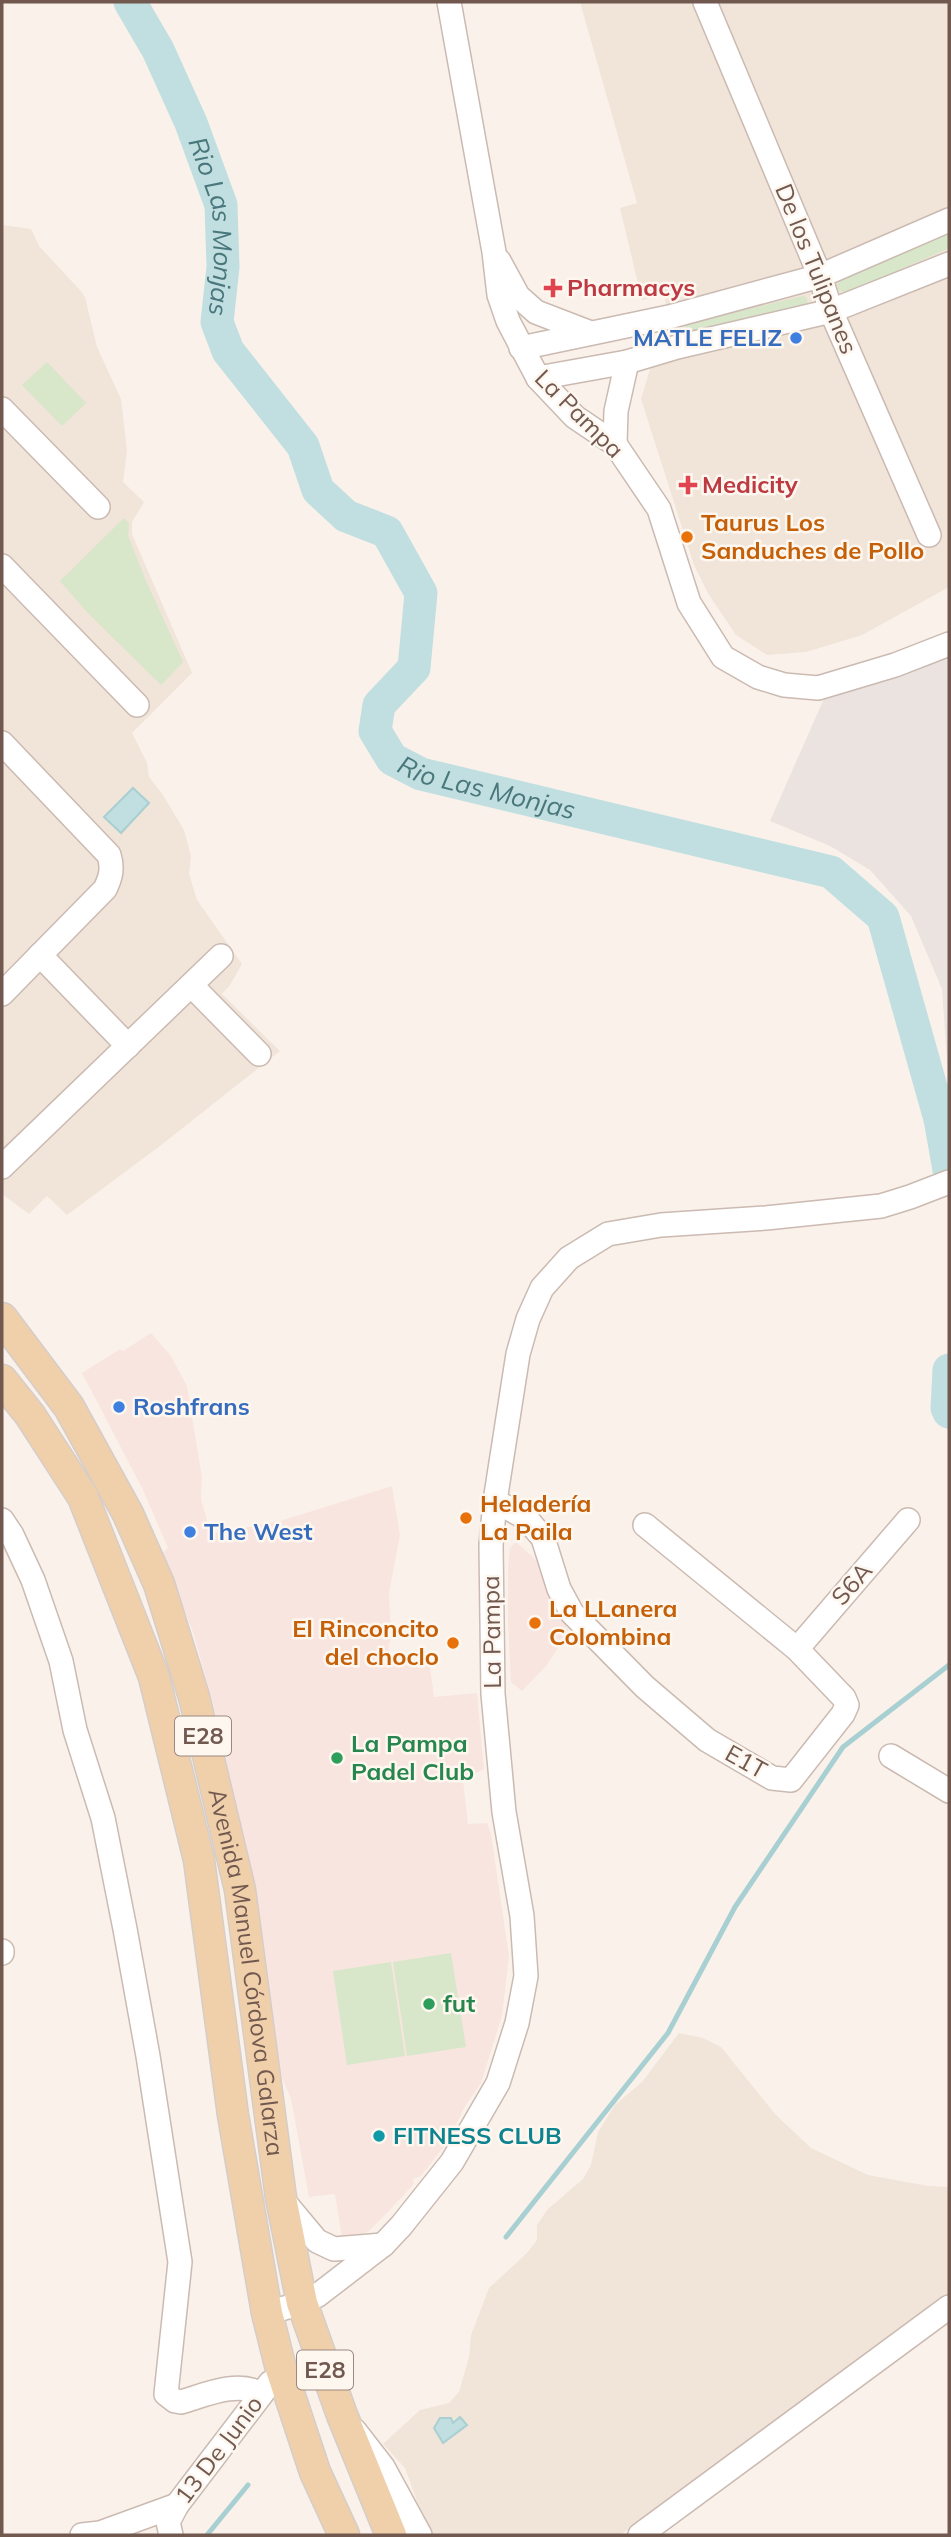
<svg xmlns="http://www.w3.org/2000/svg" width="951" height="2537" font-family="Mulish,sans-serif">
	<style>
		.residential { fill: #f1e4d9 }
		.commercial { fill: #f9e5df }
		.industrial { fill: #eae3df }
		.green { fill: #d8e6ca }
		.water { fill: #c1dfe1; stroke: #a8cfd2; stroke-width: 2 }
		.lines { fill: none; stroke-linecap: round; stroke-linejoin: round }
		.stream { stroke: #a8cfd2; stroke-width: 5 }
		.river { stroke: #c1dfe1; stroke-width: 33 }
		.minor-casing { stroke: #cbbab1; stroke-width: 26 }
		.major-casing { stroke: #d5cdca; stroke-width: 33 }
		.minor { stroke: #fff; stroke-width: 23 }
		.major { stroke: #f0d0ab; stroke-width: 30 }
		.health-dot { fill: #e0444e; stroke: #fdf7f0; stroke-width: 2.5 }
		.shop-dot { fill: #3f7fe0; stroke: #fdf7f0; stroke-width: 2.5 }
		.food-dot { fill: #e8710a; stroke: #fdf7f0; stroke-width: 2.5 }
		.leisure-dot { fill: #2e9e5b; stroke: #fdf7f0; stroke-width: 2.5 }
		.culture-dot { fill: #0f9aa8; stroke: #fdf7f0; stroke-width: 2.5 }
		.labels { text-anchor: middle; stroke-width: 5; stroke-linejoin: round; paint-order: stroke }
		.shield { fill: #fdf7f0; stroke: #9c8880; stroke-width: 2 }
		.shield-label { font-size: 23px; font-weight: bold; fill: #725950 }
		.street-label { font-size: 24px; fill: #725950; stroke: #fdf7f0 }
		.health-label { font-size: 24px; font-weight: bold; fill: #be3a42; stroke: #fdf7f0; text-anchor: start }
		.shop-label { font-size: 24px; font-weight: bold; fill: #366cbe; stroke: #fdf7f0; text-anchor: start }
		.food-label { font-size: 24px; font-weight: bold; fill: #c56008; stroke: #fdf7f0; text-anchor: start }
		.leisure-label { font-size: 24px; font-weight: bold; fill: #27864d; stroke: #fdf7f0; text-anchor: start }
		.culture-label { font-size: 24px; font-weight: bold; fill: #0d838f; stroke: #fdf7f0; text-anchor: start }
		.water-label { font-size: 26px; font-style: italic; fill: #49777b; stroke: #fdf7f0 }
	</style>
	<rect width="100%" height="100%" fill="#faf2ea"/>
	<!-- residential -->
	<g class="residential">
		<path d="M580,2H949V587L862,635L806,652L767,655L736,635L709,595L694,565L641,399L650,369L677,347L664,296L642,300L620,208L637,203Z"/>
		<path d="M2,225L31,229L39,246L80,290L85,297L97,347L121,399L127,451L123,482L144,502L132,522V534L192,673L132,733L147,763L149,777L163,795L184,830L191,856L189,874L197,900L242,964L230,985L222,994L280,1051L160,1146L67,1215L47,1196L29,1214L2,1194Z"/>
		<path d="M679,2033L703,2038L721,2047L775,2114L811,2148L868,2175L928,2186L949,2187V2295L770,2428L620,2535H434L417,2501L405,2468L383,2444L420,2410L449,2403L459,2392L469,2357L471,2335L489,2288L527,2253L537,2240V2225L547,2210L583,2179L591,2165L598,2132L615,2105L642,2082Z"/>
	</g>
	<!-- commercial -->
	<g class="commercial">
		<path d="M151,1333L171,1356L187,1386L202,1477L201,1499L211,1534L280,1521L392,1486L400,1535L389,1593L391,1636L386,1662L429,1659L434,1697L477,1693L484,1769L463,1780L468,1824L487,1823L491,1834L509,1956L502,2016L481,2083L464,2108L449,2140L421,2176L413,2179L414,2184L384,2216L368,2232L352,2236L342,2238L335,2194L309,2197L291,2099L275,2061L239,1829L220,1730L194,1635L162,1553L168,1548L143,1490L82,1373L120,1349L123,1351Z"/>
		<path d="M516,1542L533,1557L539,1566L553,1605L569,1631L546,1666L522,1691L511,1682L508,1623V1567L510,1548Z"/>
	</g>
	<!-- industrial -->
	<path class="industrial" d="M949,654V1088L942,989L911,916L870,870L830,846L770,821L826,694Z"/>
	<!-- green -->
	<g class="green">
		<path d="M949,233V248L847,293L839,291L837,284L842,279Z"/>
		<path d="M803,296L807,298L808,306L687,338L685,324Z"/>
		<path d="M47,362L86,403L62,426L22,385Z"/>
		<path d="M124,518L129,524L128,536L146,581L183,662L161,685L87,612L60,581Z"/>
		<path d="M451,1953L466,2047L407,2056L393,1962Z"/>
		<path d="M391,1962L405,2056L347,2065L333,1971Z"/>
	</g>
	<!-- water -->
	<g class="water">
		<path d="M133,788L149,803L121,833L104,817Z"/>
		<path d="M460,2417L467,2425L443,2443L434,2428L440,2418H451L453,2423Z"/>
	</g>
	<g class="lines">
		<!-- stream -->
		<g class="stream">
			<path d="M506,2237L668,2033L735,1907L843,1747L949,1665"/>
			<path d="M207,2535L248,2485"/>
		</g>
		<!-- river -->
		<g class="river">
			<path id="s1" d="M130,2L158,50L191,123L221,205L223,267L217,322L228,351L303,446L318,490L346,516L387,532L421,593L414,668L379,705L375,731L392,759L421,774L831,872L883,917L940,1119L949,1170"/>
			<path d="M949,1370L947,1408L949,1412"/>
		</g>
		<defs>
			<g id="minor">
				<path d="M449,2L494,252L499,295L508,321L538,378L575,417L615,444L659,509L689,603L723,657L758,677L784,685L818,688L895,665L949,644"/>
				<path d="M705,2L820,276L831,311L929,535"/>
				<path d="M499,261L518,296L536,312L588,332"/>
				<path d="M521,348L669,317L820,276L949,220"/>
				<path d="M538,378L627,362L677,347L831,311L949,264"/>
				<path d="M2,409L98,507"/>
				<path d="M615,444L616,411L627,362"/>
				<path d="M2,566L137,705"/>
				<path d="M2,743L109,855C113,868 111,877 105,889L2,994"/>
				<path d="M40,955L128,1046"/>
				<path d="M192,986L259,1054"/>
				<path d="M2,1167L221,956"/>
				<path d="M495,1501L526,1518L543,1538L559,1589L572,1613L645,1687L707,1740L772,1778L791,1780L843,1714L847,1705L844,1698L797,1649L645,1525"/>
				<path d="M2,1520L12,1535L33,1580L61,1661L75,1730L103,1818L125,1929L148,2056L180,2262L166,2394L175,2401L181,2402C205,2395 238,2380 261,2394"/>
				<path d="M797,1649L908,1520"/>
				<path d="M891,1756L949,1791"/>
				<path d="M2,1951V1953"/>
				<path d="M282,2199L317,2241L334,2249L383,2245"/>
				<path d="M267,2313L302,2303L318,2295L383,2245L401,2226L452,2162L498,2083L517,2023L526,1976L522,1916L504,1812L493,1694L491,1545L495,1501L518,1354L528,1319L542,1288L569,1258L608,1234L661,1225L766,1218L881,1206L910,1197L949,1182"/>
				<path d="M355,2431L383,2467L420,2535"/>
				<path d="M82,2535L100,2533L177,2505"/>
				<path d="M171,2535L168,2522L177,2505L270,2383"/>
				<path d="M640,2535L949,2307"/>
			</g>
			<g id="major">
				<path id="s2" d="M2,1318L69,1407L128,1514L159,1584L194,1697L240,1890L281,2198L302,2303L342,2415L391,2535"/>
				<path d="M2,1380L30,1415L83,1497L154,1677L199,1860L233,2115L267,2313L281,2369L315,2472L344,2535"/>
			</g>
		</defs>
		<!-- minor casing -->
		<use href="#minor" class="minor-casing"/>
		<!-- major casing -->
		<use href="#major" class="major-casing"/>
		<!-- minor -->
		<use href="#minor" class="minor"/>
		<!-- major -->
		<use href="#major" class="major"/>
	</g>
	<!-- markers -->
	<g class="health-dot">
		<path d="M549.5 277.5h7v7h7v7h-7v7h-7v-7h-7v-7h7z"/>
		<path d="M684.5 474.5h7v7h7v7h-7v7h-7v-7h-7v-7h7z"/>
	</g>
	<g class="shop-dot">
		<circle cx="796" cy="338" r="7"/>
		<circle cx="119" cy="1407" r="7"/>
		<circle cx="190" cy="1532" r="7"/>
	</g>
	<g class="food-dot">
		<circle cx="687" cy="537" r="7"/>
		<circle cx="466" cy="1518" r="7"/>
		<circle cx="535" cy="1623" r="7"/>
		<circle cx="453" cy="1643" r="7"/>
	</g>
	<g class="leisure-dot">
		<circle cx="337" cy="1758" r="7"/>
		<circle cx="429" cy="2004" r="7"/>
	</g>
	<circle class="culture-dot" cx="379" cy="2136" r="7"/>
	<g class="labels">
		<!-- shield labels -->
		<g class="shield">
			<rect x="175" y="1716.5" width="56" height="39" rx="5"/>
			<rect x="297" y="2350.5" width="56" height="39" rx="5"/>
		</g>
		<g class="shield-label">
			<text x="203" y="1744">E28</text>
			<text x="325" y="2378">E28</text>
		</g>
		<!-- street labels -->
		<g class="street-label">
			<text transform="translate(816 269) rotate(68)" y="8">De los Tulipanes</text>
			<text transform="translate(579 414) rotate(45)" y="8">La Pampa</text>
			<text transform="translate(852 1584) rotate(-49)" y="8">S6A</text>
			<text transform="translate(492 1632) rotate(-91)" y="8">La Pampa</text>
			<text transform="translate(746 1762) rotate(29)" y="8">E1T</text>
			<text dy="8" stroke="none"><textPath href="#s2" startOffset="709">Avenida Manuel Córdova Galarza</textPath></text>
			<text transform="translate(219 2450) rotate(-53)" y="8">13 De Junio</text>
		</g>
		<!-- health labels -->
		<g class="health-label">
			<text x="567" y="296">Pharmacys</text>
			<text x="702" y="493">Medicity</text>
		</g>
		<!-- shop labels -->
		<g class="shop-label">
			<text x="782" y="346" text-anchor="end">MATLE FELIZ</text>
			<text x="133" y="1415">Roshfrans</text>
			<text x="204" y="1540">The West</text>
		</g>
		<!-- food labels -->
		<g class="food-label">
			<text x="701" y="531">Taurus Los<tspan x="701" dy="28">Sanduches de Pollo</tspan></text>
			<text x="480" y="1512">Heladería<tspan x="480" dy="28">La Paila</tspan></text>
			<text x="549" y="1617">La LLanera<tspan x="549" dy="28">Colombina</tspan></text>
			<text x="439" y="1637" text-anchor="end">El Rinconcito<tspan x="439" dy="28">del choclo</tspan></text>
		</g>
		<!-- leisure labels -->
		<g class="leisure-label">
			<text x="351" y="1752">La Pampa<tspan x="351" dy="28">Padel Club</tspan></text>
			<text x="443" y="2012">fut</text>
		</g>
		<!-- culture labels -->
		<g class="culture-label">
			<text x="393" y="2144">FITNESS CLUB</text>
		</g>
		<!-- water labels -->
		<g class="water-label">
			<text dy="9" stroke="none"><textPath href="#s1" startOffset="243">Rio Las Monjas</textPath></text>
			<text dy="9" stroke="none"><textPath href="#s1" startOffset="976">Rio Las Monjas</textPath></text>
		</g>
	</g>
	<!-- border -->
	<rect width="951" height="2537" fill="none" stroke="#725950" stroke-width="7"/>
</svg>
